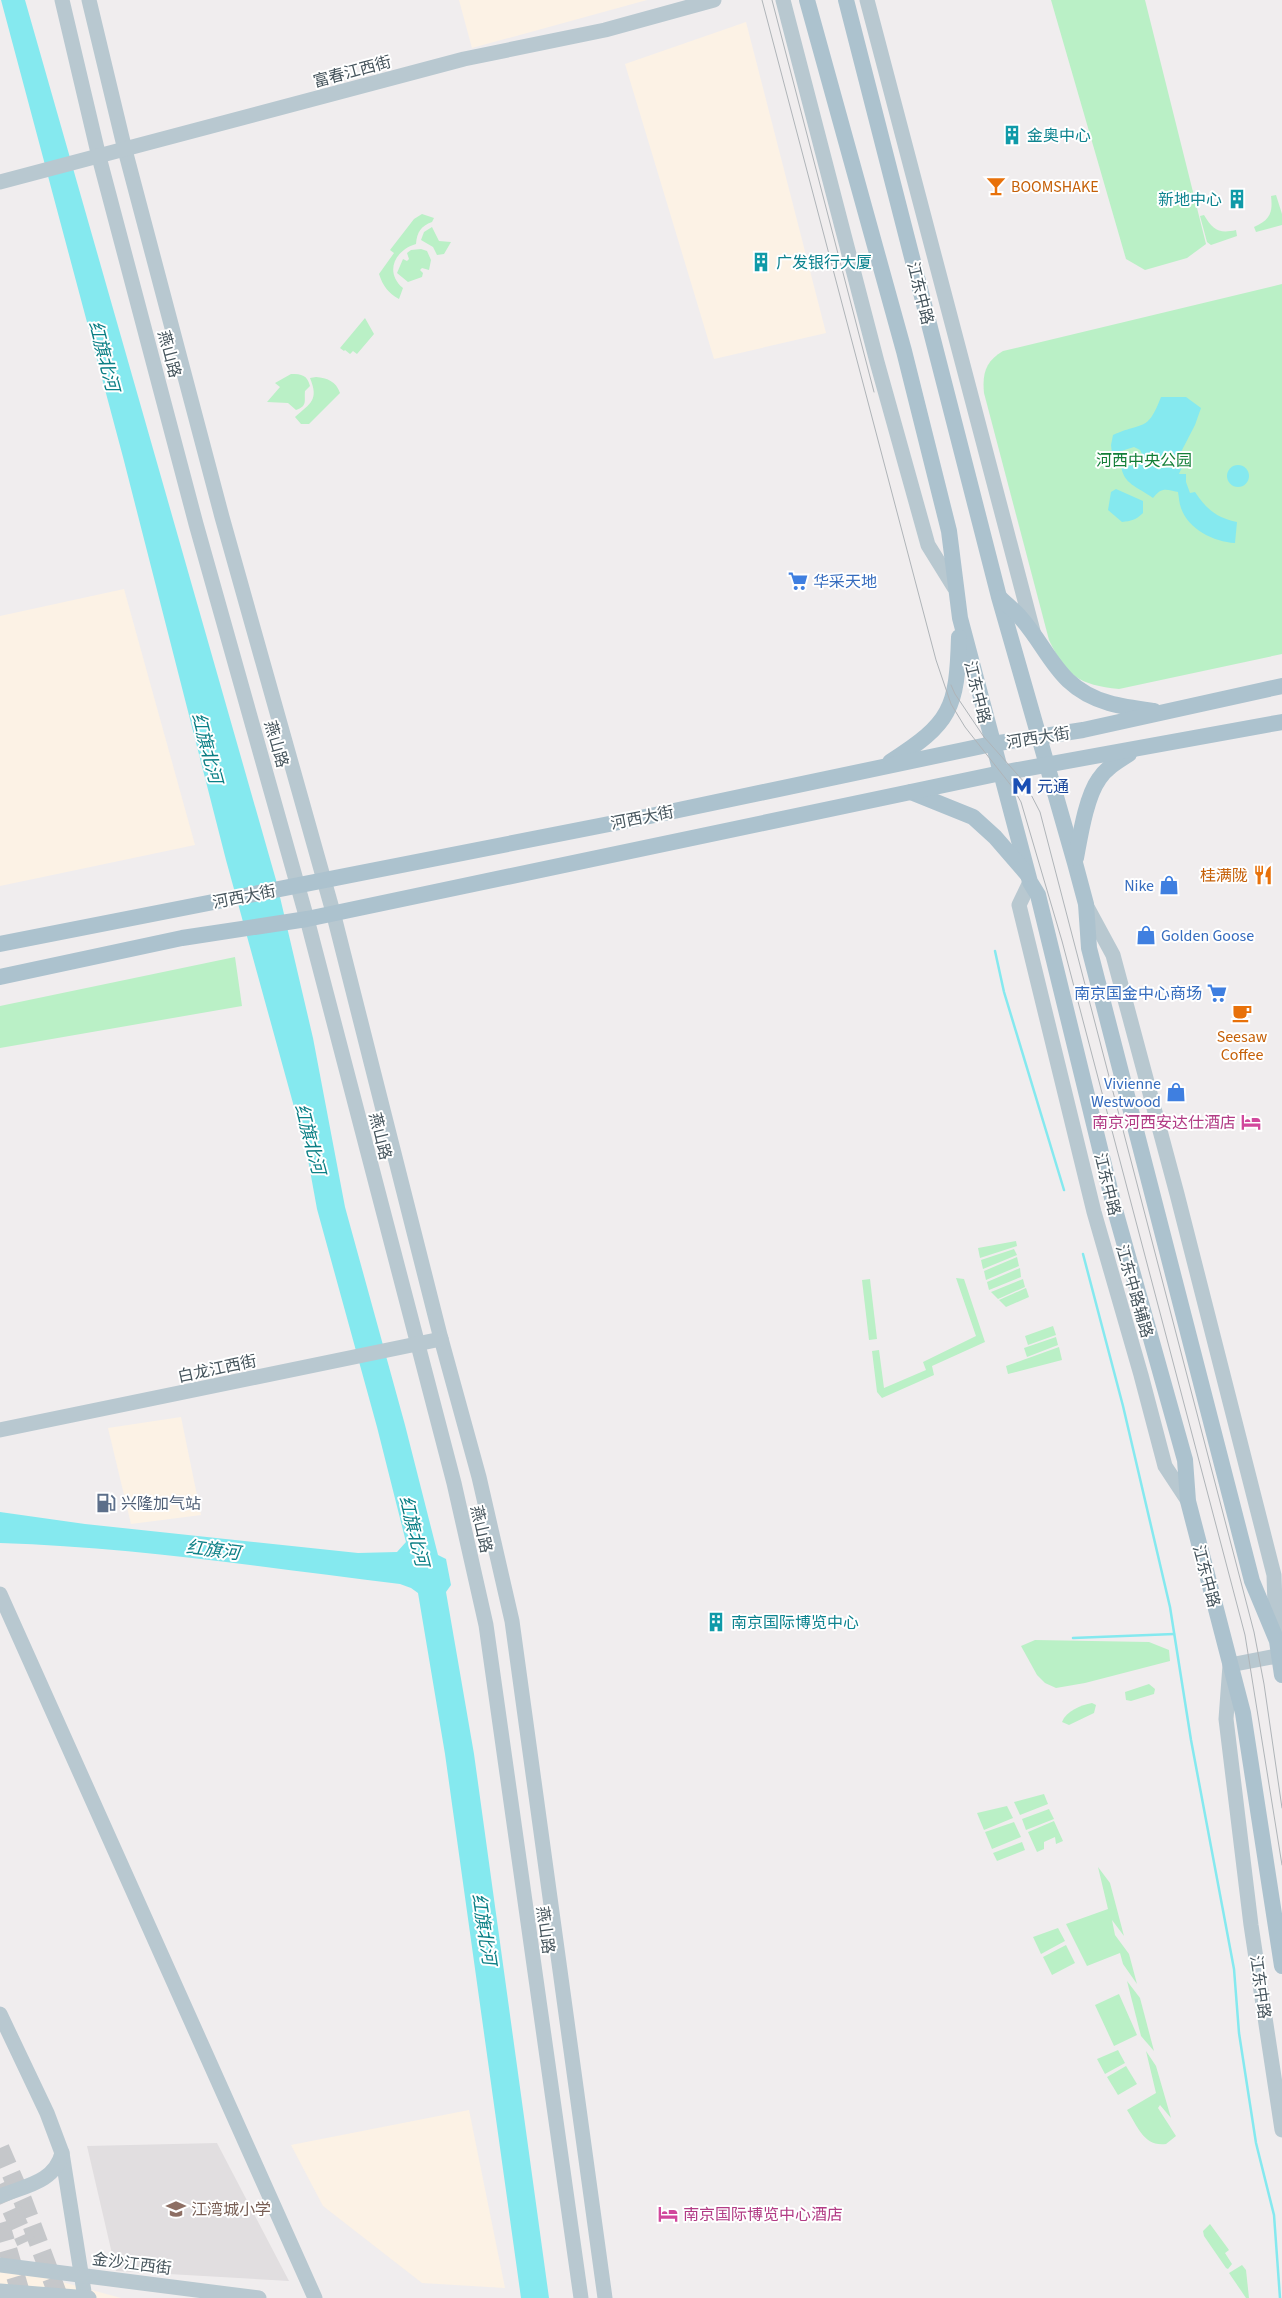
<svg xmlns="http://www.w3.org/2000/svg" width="1282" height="2298" font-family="'Source Sans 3','Noto Sans SC',sans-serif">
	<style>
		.commercial { fill: #fcf2e5 }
		.education { fill: #e1dee0 }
		.green { fill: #baf0c6 }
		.water { fill: #85e9ef }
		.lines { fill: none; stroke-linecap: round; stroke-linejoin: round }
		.stream { stroke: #85e9ef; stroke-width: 2.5 }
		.highway-tunnel { stroke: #c5c7ca; stroke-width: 19; stroke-dasharray: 19 9; stroke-linecap: butt }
		.secondary { stroke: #b8c8d0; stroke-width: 15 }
		.primary { stroke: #acc2ce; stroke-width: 16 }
		.tram { stroke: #afb4b8; stroke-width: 1 }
		.labels { text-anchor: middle; stroke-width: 4; stroke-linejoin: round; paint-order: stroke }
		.street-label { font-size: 16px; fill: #45545c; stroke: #fff }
		.culture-label { font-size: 16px; fill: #0d838f; stroke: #fff; text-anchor: start }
		.food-label { font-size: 16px; fill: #c56008; stroke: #fff; text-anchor: start }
		.park-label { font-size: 16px; fill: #137f38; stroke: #fff }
		.shop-label { font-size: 16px; fill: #366cbe; stroke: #fff; text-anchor: end }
		.transit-label { font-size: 16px; fill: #164399; stroke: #fff; text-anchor: start }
		.hotel-label { font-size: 16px; fill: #b23c85; stroke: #fff; text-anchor: end }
		.service-label { font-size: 16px; fill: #4e5e75; stroke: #fff; text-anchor: start }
		.education-label { font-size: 16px; fill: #785e54; stroke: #fff; text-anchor: start }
		.water-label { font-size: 18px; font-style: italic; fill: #0a7f85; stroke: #fff }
	</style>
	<rect width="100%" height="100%" fill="#f0edee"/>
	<!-- commercial -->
	<g class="commercial">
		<path d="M459,0H647L472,48Z"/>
		<path d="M746,22L826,333L714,359L625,64Z"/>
		<path d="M124,589L195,845L0,886V616Z"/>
		<path d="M181,1417L201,1515L131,1524L108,1428Z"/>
		<path d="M469,2110L505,2288L422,2283L323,2206L291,2145Z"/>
		<path d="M0,2265L121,2298H0Z"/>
	</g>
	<!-- education -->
	<path class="education" d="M217,2143L289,2281L116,2271L87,2146Z"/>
	<!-- green -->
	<g class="green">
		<path d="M1051,0H1145L1206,244L1187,258L1145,270L1126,259Z"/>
		<path d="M1276,195L1282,214V225L1256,232L1254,227C1270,220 1273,213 1271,196Z"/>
		<path d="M422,214L434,218L432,222C421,226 417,232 416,244C395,250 384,272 403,288L399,299C388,293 383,286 379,274L394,253L390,250L414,219Z"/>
		<path d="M1204,215C1213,230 1219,234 1236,230L1237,236L1211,245L1207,242L1200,216Z"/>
		<path d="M432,227L439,241L451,242L444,254L437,255L433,247L421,240L424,232Z"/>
		<path d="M421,249L427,251L431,260L429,270L422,268L420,270L423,273L422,277L408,282L397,273L403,259L407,261L409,259L407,253L411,250Z"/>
		<path d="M1282,284V654L1119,689C1079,685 1066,676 1049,640L984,393C982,373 986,361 1003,351Z"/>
		<path d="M365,318L374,334L357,354L353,351L350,354L345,350L344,351L340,348Z"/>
		<path d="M291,374C302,374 307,375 310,386L305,391C304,401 308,406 296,410L288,403L267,402L280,387L275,383Z"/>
		<path d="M316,377C327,378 336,381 340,393L309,424H301L295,417C311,403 319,400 310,378Z"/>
		<path d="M235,957L242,1006L0,1048V1006Z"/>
		<path d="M1016,1241L1017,1246L980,1258L978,1248Z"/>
		<path d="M1014,1249L1017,1255L983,1269L981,1260Z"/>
		<path d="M1017,1257L1019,1266L986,1280L984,1271Z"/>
		<path d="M1020,1268L1021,1277L989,1290L987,1282Z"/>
		<path d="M956,1278L964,1279L985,1342L932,1366L934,1375L882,1398L877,1392L872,1351L879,1350L884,1388L926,1370L923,1362L976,1336Z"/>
		<path d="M870,1279L877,1339L869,1340L862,1280Z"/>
		<path d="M1023,1279L1025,1287L998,1299L991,1292Z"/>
		<path d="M1026,1288L1029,1297L1006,1307L999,1300Z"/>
		<path d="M1053,1326L1056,1335L1028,1345L1025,1336Z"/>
		<path d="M1056,1337L1058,1345L1027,1357L1024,1348Z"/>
		<path d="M1059,1347L1062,1360L1008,1374L1006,1366Z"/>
		<path d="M1035,1640L1149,1642L1169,1650L1170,1661L1085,1683L1056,1688L1045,1683L1037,1675L1021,1646Z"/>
		<path d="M1149,1684L1155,1689L1154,1694L1131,1701L1126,1700L1125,1692Z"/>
		<path d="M1092,1703L1096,1705L1094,1713L1069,1725L1062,1722C1066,1711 1081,1705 1092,1703Z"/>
		<path d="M1044,1794L1048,1804L1020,1815L1014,1802Z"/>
		<path d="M1007,1806L1013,1818L984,1830L977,1813Z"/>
		<path d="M1049,1809L1054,1819L1026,1830L1022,1819Z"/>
		<path d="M1054,1821L1063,1841L1056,1844L1055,1837L1044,1842V1849L1037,1852L1028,1832Z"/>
		<path d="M1014,1822L1021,1837L992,1849L985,1832Z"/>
		<path d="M1022,1842L1025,1850L997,1861L993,1853Z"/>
		<path d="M1098,1867L1110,1883L1124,1936L1112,1920L1115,1935L1129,1954L1137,1984L1123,1964L1120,1953L1087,1966L1066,1924L1108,1909Z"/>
		<path d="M1058,1928L1065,1941L1041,1954L1033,1937Z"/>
		<path d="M1066,1945L1075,1963L1052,1975L1043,1957Z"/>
		<path d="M1127,1981L1140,1998L1154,2051L1141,2036Z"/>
		<path d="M1119,1994L1137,2035L1114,2046L1095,2005Z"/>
		<path d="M1118,2050L1125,2063L1105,2074L1097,2059Z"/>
		<path d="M1146,2051L1156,2066L1171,2118L1160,2105L1158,2108L1176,2136L1166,2144C1144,2147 1138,2127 1127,2110L1156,2093Z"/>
		<path d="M1126,2066L1137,2084L1118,2095L1107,2077Z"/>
		<path d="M1210,2224L1229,2250L1225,2253L1232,2264L1228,2269L1226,2268L1204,2236L1203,2231Z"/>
		<path d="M1242,2265L1246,2270L1249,2298H1246L1229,2273Z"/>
	</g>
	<!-- water -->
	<g class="water">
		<path d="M1,0H25L276,880L313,1038L345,1207L405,1425L438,1555L446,1559L451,1585L446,1592L474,1754L549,2298H521L445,1754L418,1593L411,1588L400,1584C267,1568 134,1547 0,1543V1512L85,1524L358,1553L397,1552L406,1542L377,1427L317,1209L307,1154L226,860L123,457Z"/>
		<path d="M1161,397H1186L1201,408L1195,425L1181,452L1187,455L1179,474H1186V482L1190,493L1195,492C1206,509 1217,518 1237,522L1235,543C1214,542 1188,529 1181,508C1179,503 1179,497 1178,492C1166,489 1161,487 1153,498C1138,487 1122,484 1121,464C1131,467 1139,467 1143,456L1140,450L1134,447L1112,454L1111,445L1113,435C1144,421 1147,433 1161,397Z"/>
		<circle cx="1238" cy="476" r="11"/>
		<path d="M1116,489L1143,501V513C1136,520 1131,521 1122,522L1108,510L1111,492Z"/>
	</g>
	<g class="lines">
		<!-- stream -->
		<g class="stream">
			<path d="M995,951L1004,992L1064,1190"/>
			<path d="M1083,1254L1123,1406L1170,1607L1191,1740L1234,1969L1239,2033L1256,2143L1274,2215L1280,2298"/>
			<path d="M1073,1638L1174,1634"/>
		</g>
		<!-- highway-tunnel -->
		<g class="highway-tunnel">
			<path d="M0,2148L23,2201L59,2298"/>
			<path d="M0,2184L26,2242"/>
			<path d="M0,2223L22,2298"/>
		</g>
		<!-- secondary -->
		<g class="secondary">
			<path d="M62,0L99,157L196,524L307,919L454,1483L486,1625L581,2298"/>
			<path d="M89,0L125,150L222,517L333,912L440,1335L479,1477L512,1621L605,2298"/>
			<path d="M783,0L877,362L928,545L954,587"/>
			<path d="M867,0L1034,635"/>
			<path d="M0,182L464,59L605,30L714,0"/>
			<path d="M1030,882L1019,905L1094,1212L1141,1375L1165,1466L1188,1501"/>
			<path d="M1086,905L1113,955L1177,1194L1274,1575L1276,1637"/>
			<path d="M0,1430L441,1339"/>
			<path d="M0,1594L315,2298"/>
			<path d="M1282,1655L1230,1665L1226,1719L1251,1925L1282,2130"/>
			<path d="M0,2014L47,2113L62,2153L85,2298"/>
			<path d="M0,2196C25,2186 55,2182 62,2153"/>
			<path d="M0,2265L259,2298"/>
			<path d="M0,2291L89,2298"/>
		</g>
		<!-- primary -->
		<g class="primary">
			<path d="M807,0L904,351L949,531L960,618L1030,882L1038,895L1115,1210L1185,1460L1188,1501L1243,1713L1282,1966"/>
			<path d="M846,0L999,597L1075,863L1086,904L1089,948L1252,1581L1277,1641L1282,1675"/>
			<path d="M1000,598C1007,605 1014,610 1020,617C1051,652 1057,688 1109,703C1123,707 1139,709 1154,711"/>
			<path d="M890,762C951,723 957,709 959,637"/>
			<path d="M911,792L973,817L995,837L1027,874"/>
			<path d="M1076,858C1080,837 1086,797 1099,779C1106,768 1118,761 1129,754"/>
			<path d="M0,944L655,815L992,744L1083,730L1282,686"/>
			<path d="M0,977L182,938L307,919L1001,773L1282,722"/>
		</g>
		<!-- tram -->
		<g class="tram">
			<path d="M762,0L936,660L951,704L965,727L1013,788L1021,802L1062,941L1245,1635L1282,1865"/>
			<path d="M772,0L874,392"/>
			<path d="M951,685L955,694L984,737L1025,783L1040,812L1254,1632L1264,1684L1282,1808"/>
		</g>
	</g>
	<!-- icons -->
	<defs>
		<symbol id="building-bare" viewBox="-9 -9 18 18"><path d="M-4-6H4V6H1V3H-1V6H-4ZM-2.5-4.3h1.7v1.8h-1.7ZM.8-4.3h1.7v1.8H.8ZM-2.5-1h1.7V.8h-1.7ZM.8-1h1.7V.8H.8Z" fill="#0f9aa8" stroke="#fff" stroke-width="2.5" paint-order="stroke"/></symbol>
		<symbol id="bar-bare" viewBox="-9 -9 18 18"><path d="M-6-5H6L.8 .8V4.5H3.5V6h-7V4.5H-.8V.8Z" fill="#e8710a" stroke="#fff" stroke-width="2.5" paint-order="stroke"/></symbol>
		<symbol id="supermarket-bare" viewBox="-9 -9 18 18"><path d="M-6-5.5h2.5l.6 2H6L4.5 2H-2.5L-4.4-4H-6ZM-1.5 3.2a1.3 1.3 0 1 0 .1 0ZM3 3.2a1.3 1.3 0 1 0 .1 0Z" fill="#3f7fe0" stroke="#fff" stroke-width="2.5" paint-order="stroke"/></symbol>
		<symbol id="metro-bare" viewBox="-9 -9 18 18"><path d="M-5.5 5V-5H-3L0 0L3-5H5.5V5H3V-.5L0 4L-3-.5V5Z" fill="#1a4fb4" stroke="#fff" stroke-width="2.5" paint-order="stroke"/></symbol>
		<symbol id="restaurant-bare" viewBox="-9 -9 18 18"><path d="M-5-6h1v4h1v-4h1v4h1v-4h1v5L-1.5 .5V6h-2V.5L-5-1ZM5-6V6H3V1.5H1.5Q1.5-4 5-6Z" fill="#e8710a" stroke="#fff" stroke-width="2.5" paint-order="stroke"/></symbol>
		<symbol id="shop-bare" viewBox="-9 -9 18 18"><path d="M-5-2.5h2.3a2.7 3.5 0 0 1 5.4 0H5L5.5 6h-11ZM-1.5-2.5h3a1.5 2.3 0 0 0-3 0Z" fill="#3f7fe0" stroke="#fff" stroke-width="2.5" paint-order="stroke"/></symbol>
		<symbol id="cafe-bare" viewBox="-9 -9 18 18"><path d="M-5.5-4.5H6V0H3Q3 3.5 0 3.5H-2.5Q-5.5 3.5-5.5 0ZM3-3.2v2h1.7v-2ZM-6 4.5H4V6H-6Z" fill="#e8710a" stroke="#fff" stroke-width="2.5" paint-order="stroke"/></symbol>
		<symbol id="hotel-bare" viewBox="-9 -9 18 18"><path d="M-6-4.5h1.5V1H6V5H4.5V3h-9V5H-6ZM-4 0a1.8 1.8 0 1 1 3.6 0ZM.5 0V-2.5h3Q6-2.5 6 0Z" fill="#d1479c" stroke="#fff" stroke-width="2.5" paint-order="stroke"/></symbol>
		<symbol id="fuel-bare" viewBox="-9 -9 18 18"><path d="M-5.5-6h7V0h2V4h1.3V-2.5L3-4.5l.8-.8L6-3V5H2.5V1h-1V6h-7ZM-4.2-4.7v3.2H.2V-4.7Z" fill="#5c6f8a" stroke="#fff" stroke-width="2.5" paint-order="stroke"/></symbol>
		<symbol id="school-bare" viewBox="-9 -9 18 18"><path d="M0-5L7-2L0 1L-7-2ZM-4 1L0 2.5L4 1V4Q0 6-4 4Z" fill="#8d6e63" stroke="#fff" stroke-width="2.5" paint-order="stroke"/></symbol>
	</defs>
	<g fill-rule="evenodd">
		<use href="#building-bare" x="998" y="121" width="28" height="28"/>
		<use href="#bar-bare" x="982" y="172" width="28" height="28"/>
		<use href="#building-bare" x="1223" y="185" width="28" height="28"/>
		<use href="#building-bare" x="747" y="248" width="28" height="28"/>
		<use href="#supermarket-bare" x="784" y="567" width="28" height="28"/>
		<use href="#metro-bare" x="1008" y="772" width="28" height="28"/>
		<use href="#restaurant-bare" x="1249" y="861" width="28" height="28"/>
		<use href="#shop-bare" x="1155" y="871" width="28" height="28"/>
		<use href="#shop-bare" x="1132" y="921" width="28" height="28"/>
		<use href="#supermarket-bare" x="1203" y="979" width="28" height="28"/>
		<use href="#cafe-bare" x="1228" y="999" width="28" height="28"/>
		<use href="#shop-bare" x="1162" y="1078" width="28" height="28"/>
		<use href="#hotel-bare" x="1237" y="1108" width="28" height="28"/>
		<use href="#fuel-bare" x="92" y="1489" width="28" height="28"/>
		<use href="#building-bare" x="702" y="1608" width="28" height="28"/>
		<use href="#school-bare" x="162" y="2195" width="28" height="28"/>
		<use href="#hotel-bare" x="654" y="2200" width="28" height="28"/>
	</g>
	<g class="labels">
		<!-- street labels -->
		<g class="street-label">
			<text transform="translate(352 71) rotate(-15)" y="6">富春江西街</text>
			<text transform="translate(921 293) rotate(76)" y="6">江东中路</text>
			<text transform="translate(170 354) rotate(75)" y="6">燕山路</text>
			<text transform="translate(978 692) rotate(76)" y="6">江东中路</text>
			<text transform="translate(1038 737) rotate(-9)" y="6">河西大街</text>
			<text transform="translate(277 744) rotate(74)" y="6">燕山路</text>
			<text transform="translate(642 817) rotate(-11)" y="6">河西大街</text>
			<text transform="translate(244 896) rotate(-11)" y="6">河西大街</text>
			<text transform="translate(381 1136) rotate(76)" y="6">燕山路</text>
			<text transform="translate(1108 1184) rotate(76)" y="6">江东中路</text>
			<text transform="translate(1135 1291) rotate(74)" y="6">江东中路辅路</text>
			<text transform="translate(217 1368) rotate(-12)" y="6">白龙江西街</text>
			<text transform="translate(482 1529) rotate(77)" y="6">燕山路</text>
			<text transform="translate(1207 1576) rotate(75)" y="6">江东中路</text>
			<text transform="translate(546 1930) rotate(82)" y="6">燕山路</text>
			<text transform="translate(1261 1987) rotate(82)" y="6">江东中路</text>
			<text transform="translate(132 2263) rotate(7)" y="6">金沙江西街</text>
		</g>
		<!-- culture labels -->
		<g class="culture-label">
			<text x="1027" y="141">金奥中心</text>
			<text x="1222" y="205" text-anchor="end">新地中心</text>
			<text x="776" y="268">广发银行大厦</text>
			<text x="731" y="1628">南京国际博览中心</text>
		</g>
		<!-- food labels -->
		<g class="food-label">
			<text x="1011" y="192">BOOMSHAKE</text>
			<text x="1248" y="881" text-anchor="end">桂满陇</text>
			<text x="1242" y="1042" text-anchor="middle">Seesaw<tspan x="1242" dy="18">Coffee</tspan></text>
		</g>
		<!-- park labels -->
		<g class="park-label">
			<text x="1144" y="466">河西中央公园</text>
		</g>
		<!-- shop labels -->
		<g class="shop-label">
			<text x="813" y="587" text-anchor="start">华采天地</text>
			<text x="1154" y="891">Nike</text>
			<text x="1161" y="941" text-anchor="start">Golden Goose</text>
			<text x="1202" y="999">南京国金中心商场</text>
			<text x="1161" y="1089">Vivienne<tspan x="1161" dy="18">Westwood</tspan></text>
		</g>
		<!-- transit labels -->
		<g class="transit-label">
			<text x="1037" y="792">元通</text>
		</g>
		<!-- hotel labels -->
		<g class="hotel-label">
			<text x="1236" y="1128">南京河西安达仕酒店</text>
			<text x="683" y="2220" text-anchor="start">南京国际博览中心酒店</text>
		</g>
		<!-- service labels -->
		<g class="service-label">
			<text x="121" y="1509">兴隆加气站</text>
		</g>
		<!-- education labels -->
		<g class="education-label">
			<text x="191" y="2215">江湾城小学</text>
		</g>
		<!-- water labels -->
		<g class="water-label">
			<text transform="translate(104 356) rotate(75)" y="6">红旗北河</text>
			<text transform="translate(207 748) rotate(75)" y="6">红旗北河</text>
			<text transform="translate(310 1139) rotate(75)" y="6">红旗北河</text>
			<text transform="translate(414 1531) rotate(76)" y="6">红旗北河</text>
			<text transform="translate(213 1550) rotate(7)" y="6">红旗河</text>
			<text transform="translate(484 1929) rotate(81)" y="6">红旗北河</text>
		</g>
	</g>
</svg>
